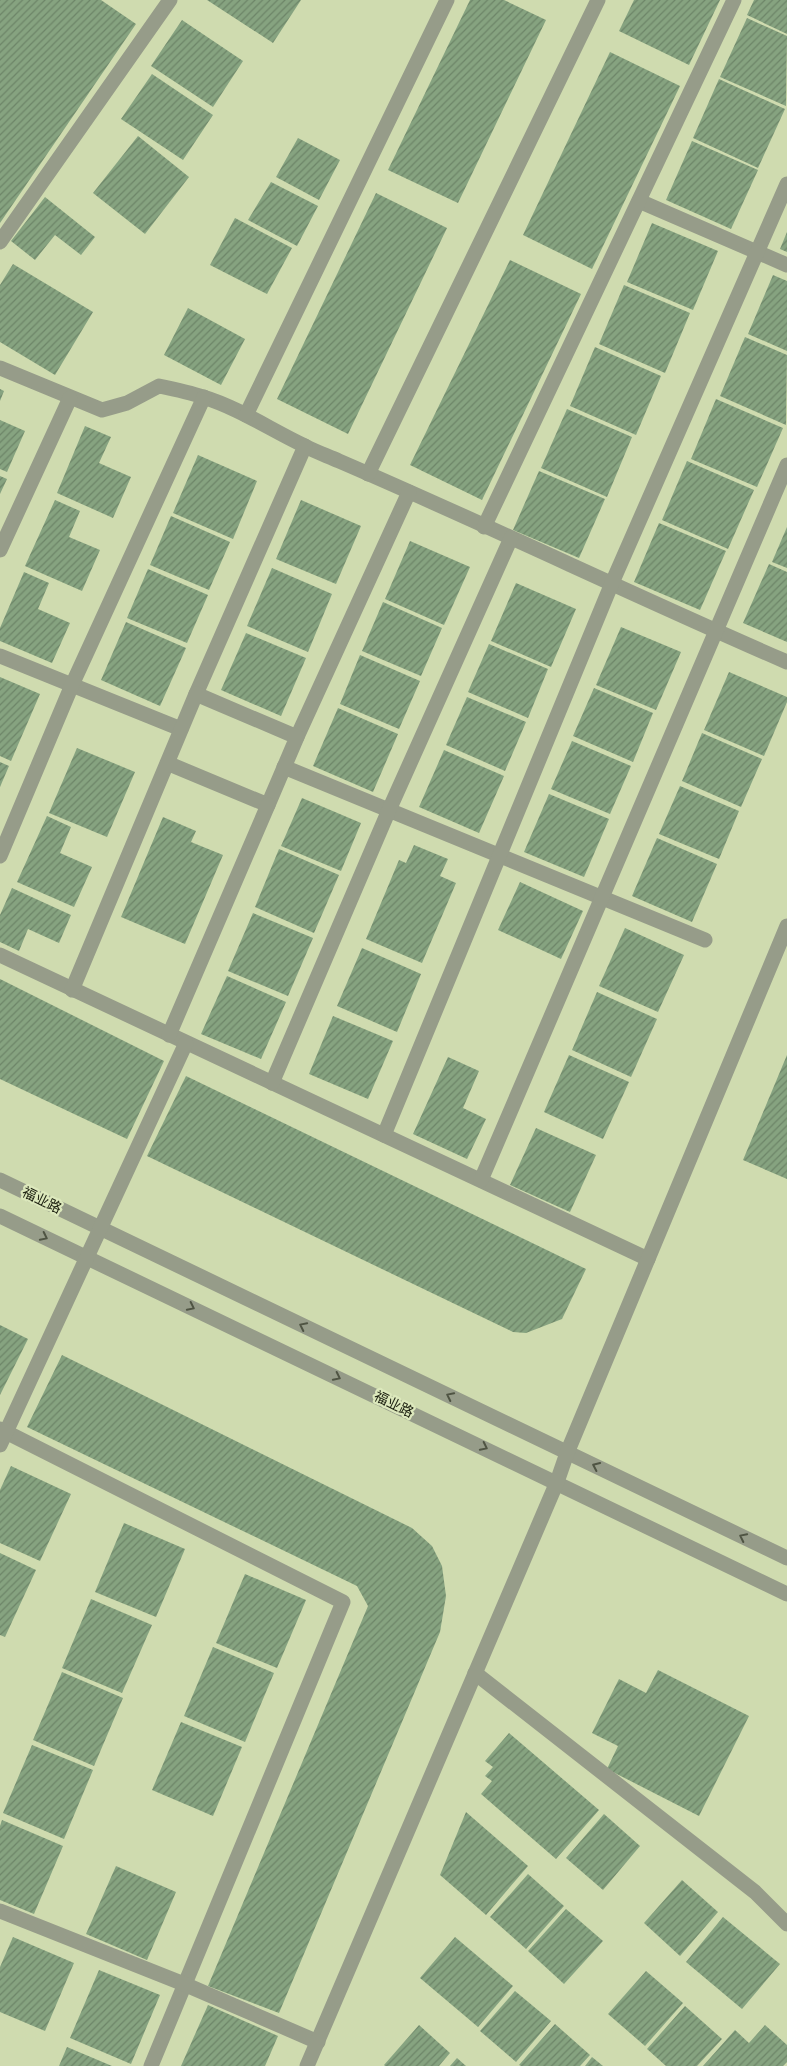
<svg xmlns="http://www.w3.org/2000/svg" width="787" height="2066" font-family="Commissioner,'Noto Sans SC',sans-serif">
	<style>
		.building { fill: url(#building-hatch) }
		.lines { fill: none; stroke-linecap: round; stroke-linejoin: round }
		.minor { stroke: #969c89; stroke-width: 15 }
		.oneway { stroke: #4f5443 }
		.labels { text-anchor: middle; stroke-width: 4.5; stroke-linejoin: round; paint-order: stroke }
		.street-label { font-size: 14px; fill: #202414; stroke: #dce8bc }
	</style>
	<defs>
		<pattern id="building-hatch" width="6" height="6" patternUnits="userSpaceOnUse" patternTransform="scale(1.25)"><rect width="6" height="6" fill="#86a380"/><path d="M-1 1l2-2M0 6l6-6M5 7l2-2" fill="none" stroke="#6d8568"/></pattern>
	</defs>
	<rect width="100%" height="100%" fill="#cfdbaf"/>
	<!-- building -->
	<g class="building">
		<path d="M0,0H101L136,24L0,223Z"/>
		<path d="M207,0H301L273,43Z"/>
		<path d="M470,0H504L546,20L458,203L388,170Z"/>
		<path d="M634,0H720L689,65L619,31Z"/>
		<path d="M754,0H787V34L747,15Z"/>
		<path d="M747,18L787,36L786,106L720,77Z"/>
		<path d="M182,20L243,61L213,107L151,66Z"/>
		<path d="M610,52L680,86L592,269L523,235Z"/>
		<path d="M152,74L213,115L183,160L121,119Z"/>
		<path d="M719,79L785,109L758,168L693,138Z"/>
		<path d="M138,136L189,177L145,234L93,193Z"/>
		<path d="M298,138L340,160L319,200L276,177Z"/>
		<path d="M692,141L758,170L731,229L666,200Z"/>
		<path d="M271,182L318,206L297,246L248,220Z"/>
		<path d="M376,193L447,228L348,434L277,399Z"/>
		<path d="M45,197L95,237L81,255L55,235L35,260L11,241Z"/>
		<path d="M235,218L292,248L267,294L210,265Z"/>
		<path d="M652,223L718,251L693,310L627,282Z"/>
		<path d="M787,232V252L780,249Z"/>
		<path d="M510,260L581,294L482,500L410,465Z"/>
		<path d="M13,264L93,312L55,375L0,342V285Z"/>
		<path d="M773,275L787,281V351L748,334Z"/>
		<path d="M624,285L690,313L665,373L599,344Z"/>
		<path d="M188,308L245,339L221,385L164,355Z"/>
		<path d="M745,337L787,355L786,425L720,396Z"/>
		<path d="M595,347L661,376L636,435L570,406Z"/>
		<path d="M0,389L4,391L0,401Z"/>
		<path d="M716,399L783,428L757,487L691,459Z"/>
		<path d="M567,409L632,437L607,497L541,468Z"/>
		<path d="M0,420L25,431L7,472L0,469Z"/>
		<path d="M85,426L111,437L99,463L131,477L113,518L57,493Z"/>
		<path d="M198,455L257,481L233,539L173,513Z"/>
		<path d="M687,461L754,490L728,549L662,520Z"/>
		<path d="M539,471L605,499L579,558L513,530Z"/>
		<path d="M0,476L7,479L0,494Z"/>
		<path d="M55,500L80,511L69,537L100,550L82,591L25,566Z"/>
		<path d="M301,500L361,526L336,584L276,559Z"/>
		<path d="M171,516L230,542L209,590L150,565Z"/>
		<path d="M659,523L726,551L700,610L634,582Z"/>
		<path d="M787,527V568L772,562Z"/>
		<path d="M410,541L470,567L444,625L385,599Z"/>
		<path d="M769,564L787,572V642L743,623Z"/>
		<path d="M272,568L332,594L308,652L247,626Z"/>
		<path d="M148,569L208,595L187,643L127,618Z"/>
		<path d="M24,572L49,583L38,609L70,623L52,663L0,641V628Z"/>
		<path d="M516,583L576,609L551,667L491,641Z"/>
		<path d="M383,602L442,628L421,676L362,651Z"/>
		<path d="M126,622L186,648L160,706L101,680Z"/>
		<path d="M621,627L681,652L656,710L596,685Z"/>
		<path d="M246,633L306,658L281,716L221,690Z"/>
		<path d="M489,644L548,669L528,718L468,692Z"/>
		<path d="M360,655L420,681L399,729L340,704Z"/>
		<path d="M729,672L787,697V702L764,756L704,730Z"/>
		<path d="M0,677L40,694L11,761L0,756Z"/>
		<path d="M594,688L653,713L633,762L573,736Z"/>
		<path d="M467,697L526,722L505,771L446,745Z"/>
		<path d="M338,708L398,734L373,792L313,766Z"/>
		<path d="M702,733L762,759L741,807L682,781Z"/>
		<path d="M572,741L631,766L610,814L551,789Z"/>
		<path d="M77,748L135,772L107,837L49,813Z"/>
		<path d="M444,750L504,776L479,833L419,807Z"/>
		<path d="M0,762L9,766L0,787Z"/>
		<path d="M680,786L739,811L719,859L659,834Z"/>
		<path d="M549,794L609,819L584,877L524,852Z"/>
		<path d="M302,798L361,823L341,871L281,846Z"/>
		<path d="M47,816L71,827L60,853L92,867L74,907L17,882Z"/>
		<path d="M163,817L196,831L191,842L223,855L185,944L121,917Z"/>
		<path d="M657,838L717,864L692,922L632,896Z"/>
		<path d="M414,845L448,859L440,876L456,883L422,963L366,939L399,860L406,863Z"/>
		<path d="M279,849L339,875L314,933L255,907Z"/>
		<path d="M520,882L583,911L561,959L498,930Z"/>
		<path d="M12,888L71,915L59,943L28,929L19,951L0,942V915Z"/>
		<path d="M253,913L313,938L288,996L228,971Z"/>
		<path d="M625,928L684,955L658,1012L599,986Z"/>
		<path d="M362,948L421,974L397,1032L337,1006Z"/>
		<path d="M227,976L286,1002L261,1059L201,1034Z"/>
		<path d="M0,979L164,1061L127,1139L0,1079Z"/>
		<path d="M597,992L657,1019L631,1077L572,1050Z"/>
		<path d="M333,1016L393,1041L368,1099L309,1074Z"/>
		<path d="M569,1055L629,1082L603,1139L544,1112Z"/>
		<path d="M787,1055V1179L743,1160Z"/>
		<path d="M448,1057L479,1071L463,1108L486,1119L467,1159L413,1134Z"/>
		<path d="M186,1076L586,1269L562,1319L526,1333L513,1332L147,1156Z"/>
		<path d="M536,1128L596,1155L570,1212L510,1185Z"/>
		<path d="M0,1325L28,1339L0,1395Z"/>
		<path d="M62,1355L412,1528L432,1546L442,1566L446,1596L440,1632L279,2013L208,1986L368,1606L357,1586L27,1427Z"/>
		<path d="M11,1466L71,1494L40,1561L0,1543V1490Z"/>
		<path d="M124,1523L185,1549L156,1617L95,1592Z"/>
		<path d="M0,1553L36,1570L5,1637L0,1635Z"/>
		<path d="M245,1574L306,1600L277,1668L216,1643Z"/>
		<path d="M91,1599L152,1625L122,1693L62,1668Z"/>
		<path d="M213,1647L274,1673L245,1742L184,1716Z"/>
		<path d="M658,1670L749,1716L699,1816L607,1769L618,1746L592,1733L619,1679L646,1693Z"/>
		<path d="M62,1672L123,1698L94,1766L33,1740Z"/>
		<path d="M181,1722L242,1747L213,1816L152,1790Z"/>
		<path d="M509,1733L599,1810L556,1859L481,1794L492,1781L485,1776L493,1767L485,1761Z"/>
		<path d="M32,1745L93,1770L64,1839L3,1813Z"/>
		<path d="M466,1812L528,1866L486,1915L440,1875Z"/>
		<path d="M604,1814L640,1846L603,1890L566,1858Z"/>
		<path d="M2,1820L63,1846L34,1914L0,1900V1826Z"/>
		<path d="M116,1866L176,1892L147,1960L86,1934Z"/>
		<path d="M528,1874L564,1906L526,1949L490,1917Z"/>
		<path d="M682,1880L718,1912L680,1956L644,1923Z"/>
		<path d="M566,1909L603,1941L564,1984L528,1951Z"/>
		<path d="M723,1917L780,1964L742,2009L686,1962Z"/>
		<path d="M13,1937L74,1963L45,2031L0,2012V1967Z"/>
		<path d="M455,1937L513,1986L478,2027L420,1978Z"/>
		<path d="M99,1970L160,1995L131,2064L70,2038Z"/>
		<path d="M646,1971L683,2003L645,2046L608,2014Z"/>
		<path d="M515,1991L551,2021L516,2062L480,2031Z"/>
		<path d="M208,2005L278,2036L265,2066H181Z"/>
		<path d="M685,2006L722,2039L697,2066H666L647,2049Z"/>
		<path d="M555,2024L590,2055L580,2066H521L519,2065Z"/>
		<path d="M419,2025L450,2053L439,2066H385L384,2065Z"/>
		<path d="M765,2025L787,2045V2062L783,2066H703L735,2030L749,2043Z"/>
		<path d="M67,2047L112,2066H59Z"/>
		<path d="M592,2057L603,2066H585Z"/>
		<path d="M457,2058L466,2066H450Z"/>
	</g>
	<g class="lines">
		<!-- minor -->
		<g class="minor">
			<path d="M639,201L787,265"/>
			<path d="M0,242L170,0"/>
			<path d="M0,368L102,410L127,403L159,386C174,389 189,392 203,397C239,408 271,430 305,446C316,452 328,456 339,461C490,526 637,597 787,662"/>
			<path d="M246,415L447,0"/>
			<path d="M368,474L598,0"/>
			<path d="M484,527L734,0"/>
			<path d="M0,550L70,398"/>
			<path d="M0,656L181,729"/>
			<path d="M196,694L305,446"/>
			<path d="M297,737L409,492"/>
			<path d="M284,767L705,940"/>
			<path d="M0,856L72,685L204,397"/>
			<path d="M0,955L648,1259"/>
			<path d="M72,990L196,694L297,737L268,805L167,763"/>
			<path d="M169,1035L268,805"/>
			<path d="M272,1083L389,810L511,538"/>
			<path d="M384,1135L612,583L787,184"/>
			<path d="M0,1180L787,1558"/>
			<path d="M481,1180L787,465"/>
			<path d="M0,1216L787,1594"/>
			<path d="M0,1429L343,1602L151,2066"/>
			<path d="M0,1445L186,1043"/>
			<path d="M475,1673L755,1892L787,1924"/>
			<path d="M0,1911L184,1984L318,2042"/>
			<path d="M307,2066L557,1482L567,1453L787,926"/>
		</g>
	</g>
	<!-- one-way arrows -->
	<defs><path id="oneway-chevron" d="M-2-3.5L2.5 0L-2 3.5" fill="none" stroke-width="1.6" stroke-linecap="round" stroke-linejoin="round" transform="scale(1.25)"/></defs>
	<g class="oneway">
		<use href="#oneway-chevron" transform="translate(44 1237) rotate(26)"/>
		<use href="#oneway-chevron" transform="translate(191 1307) rotate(26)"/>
		<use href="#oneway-chevron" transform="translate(303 1326) rotate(-154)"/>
		<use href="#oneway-chevron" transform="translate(337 1377) rotate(26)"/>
		<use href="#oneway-chevron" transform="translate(450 1396) rotate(-154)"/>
		<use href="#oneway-chevron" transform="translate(484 1447) rotate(26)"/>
		<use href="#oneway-chevron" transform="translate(596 1466) rotate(-155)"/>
		<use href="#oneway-chevron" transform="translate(743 1537) rotate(-154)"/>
	</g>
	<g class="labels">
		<!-- street labels -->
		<g class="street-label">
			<text transform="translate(42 1200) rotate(26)" y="5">福业路</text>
			<text transform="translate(394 1404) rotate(26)" y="5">福业路</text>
		</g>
	</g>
</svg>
